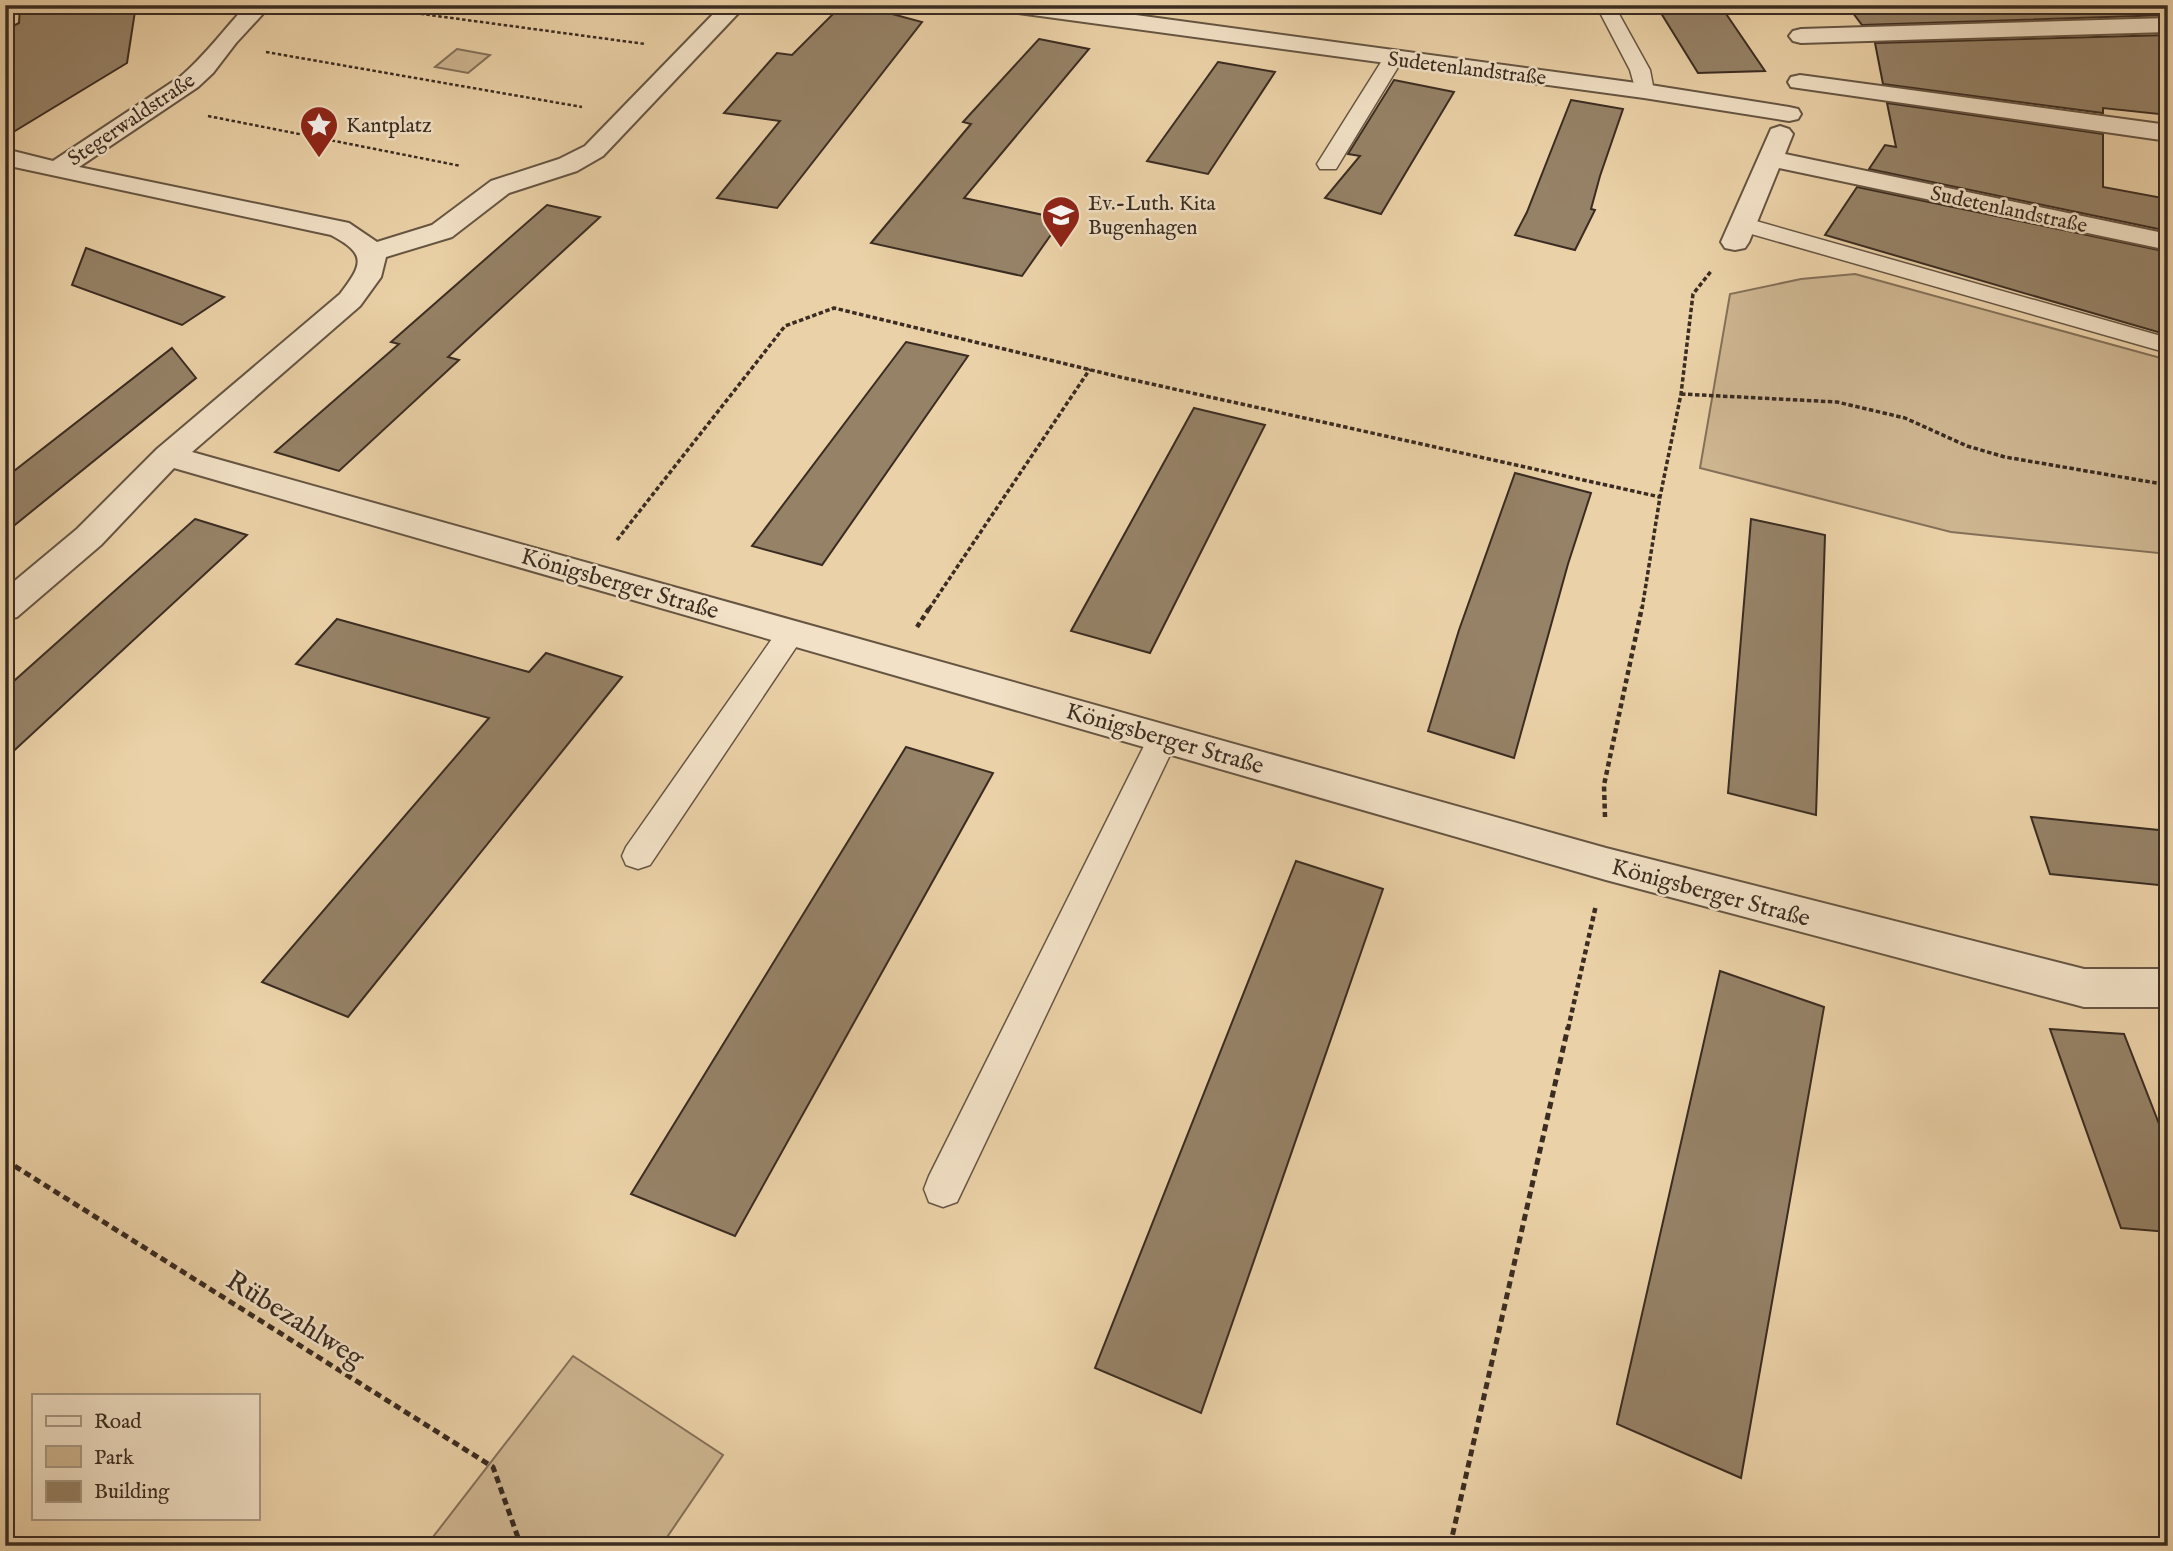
<svg xmlns="http://www.w3.org/2000/svg" width="2173" height="1551" font-family="'IM FELL English',serif">
	<style>
		.green { fill: #cdb590; stroke: #847059; stroke-width: 2 }
		.building { fill: #968267; stroke: #3a2c22; stroke-width: 2 }
		.lines { fill: none; stroke-linecap: round; stroke-linejoin: round }
		.lane-casing { stroke: #665543; stroke-width: 3 }
		.street-casing { stroke: #665543; stroke-width: 4 }
		.path-far3 { stroke: #3a2c22; stroke-width: 2.5; stroke-dasharray: 3.5 2.5; stroke-linecap: butt }
		.path-far2 { stroke: #3a2c22; stroke-width: 3.5; stroke-dasharray: 4.5 2.5; stroke-linecap: butt }
		.path-far1 { stroke: #3a2c22; stroke-width: 4.5; stroke-dasharray: 5 3.5; stroke-linecap: butt }
		.path { stroke: #3a2c22; stroke-width: 5; stroke-dasharray: 7 4.5; stroke-linecap: butt }
		.lane { fill: #f2e1c6; fill-rule: evenodd }
		.street { fill: #f2e1c6; fill-rule: evenodd }
		.labels { text-anchor: middle; stroke-width: 5; stroke-linejoin: round; paint-order: stroke }
		.far-street-label { font-size: 21px; fill: #3a2c22; stroke: #f2e1c6 }
		.far-poi-label { font-size: 21px; fill: #3a2c22; stroke: #f2e1c6; text-anchor: start }
		.street-label { font-size: 24px; fill: #3a2c22; stroke: #f2e1c6 }
		.near-street-label { font-size: 28px; fill: #3a2c22; stroke: #f2e1c6 }
	</style>
	<rect width="100%" height="100%" fill="#ebd1a7"/>
	<filter id="stains"><feTurbulence type="fractalNoise" baseFrequency=".00286" numOctaves="4"/><feColorMatrix values="0 0 0 0 .2 0 0 0 0 .09 0 0 0 0 .02 0 0 0 .5 -.17"/></filter>
	<radialGradient id="worn" r=".72"><stop offset=".6" stop-color="#630" stop-opacity="0"/><stop offset="1" stop-color="#630" stop-opacity=".3"/></radialGradient>
	<!-- green -->
	<g class="green">
		<path d="M457,49L490,55L468,73L435,67Z"/>
		<path d="M1855,274L2168,360V554L1951,532L1700,468L1730,294L1801,279Z"/>
		<path d="M573,1356L723,1455L661,1546H426Z"/>
	</g>
	<!-- building -->
	<g class="building">
		<path d="M20,5H136L127,63L5,137V30L19,23Z"/>
		<path d="M1656,5H1720L1765,71L1698,73Z"/>
		<path d="M1847,5H2168V15L1862,25Z"/>
		<path d="M881,11L922,22L777,208L717,198L780,121L724,113L777,53L792,55L834,13Z"/>
		<path d="M2168,35V115L2103,108V113L1883,84L1875,43Z"/>
		<path d="M1039,39L1089,49L964,198L1062,219L1022,276L871,243L971,124L963,122Z"/>
		<path d="M1218,62L1275,72L1208,174L1147,161Z"/>
		<path d="M1394,80L1454,92L1381,214L1325,198L1360,156L1348,154Z"/>
		<path d="M1571,100L1623,109L1600,176L1591,209L1595,210L1575,250L1515,235L1527,212Z"/>
		<path d="M1887,103L2103,134V187L2168,199V231L1869,169L1885,145L1896,147Z"/>
		<path d="M1857,187L2168,252V335L1825,235Z"/>
		<path d="M547,205L600,217L448,357L459,360L339,471L275,452L399,344L391,342Z"/>
		<path d="M86,248L224,297L182,325L72,285Z"/>
		<path d="M906,342L968,356L822,565L752,546Z"/>
		<path d="M172,348L196,378L5,533V478Z"/>
		<path d="M1194,408L1265,425L1150,653L1071,631Z"/>
		<path d="M1515,473L1591,493L1568,564L1514,758L1428,731L1459,630Z"/>
		<path d="M195,519L247,535L5,759V689Z"/>
		<path d="M1751,519L1825,535L1816,815L1728,793Z"/>
		<path d="M337,619L529,672L546,653L622,677L348,1017L262,982L489,718L296,664Z"/>
		<path d="M906,747L993,773L735,1236L631,1194Z"/>
		<path d="M2031,817L2168,831V886L2050,874Z"/>
		<path d="M1296,861L1383,889L1201,1413L1095,1368Z"/>
		<path d="M1720,971L1824,1007L1741,1478L1617,1424Z"/>
		<path d="M2050,1029L2124,1034L2168,1147V1232L2121,1228Z"/>
	</g>
	<g class="lines">
		<defs>
			<g id="lane">
				<path d="M1596,5H1614L1650,70L1654,91L1651,95H1637L1630,70Z"/>
				<path d="M1393,53L1403,59L1339,164L1336,169H1320L1317,164L1383,59Z"/>
				<path d="M1742,217L2168,338V353L1734,229L1731,224L1734,219Z"/>
				<path d="M791,623L801,626L806,633L801,640L650,865L638,869L626,865L622,856L626,847L781,626Z"/>
				<path d="M1163,726L1174,730L1178,738L957,1202L943,1207L929,1202L924,1189L929,1176L1152,730Z"/>
			</g>
			<g id="street">
				<path d="M247,5H271L236,43L213,73L198,87L79,167L349,223L377,242L432,225L491,181L559,159L585,146L722,5H746L603,156L577,171L509,193L452,237L386,257L381,277L360,306L192,452L1606,848L2084,969H2168V1007H2084L1606,880L174,468L101,545L17,617L5,620V589L77,529L157,449L340,294C363,264 367,254 331,235L5,165V149L53,161L180,77C205,56 224,29 247,5Z"/>
				<path d="M999,5H1062L1644,84L1789,107L1798,109L1801,114L1798,119L1789,121L1644,98L1010,12L1002,10Z"/>
				<path d="M2168,18V32L1801,43L1793,41L1789,36L1793,31L1801,29Z"/>
				<path d="M1800,75L2168,125V141L1791,87L1788,82L1791,77Z"/>
				<path d="M1780,126L1789,129L1793,134L1785,154L2168,234V250L1779,168L1749,242L1745,248L1735,250L1725,248L1721,242L1771,129Z"/>
			</g>
		</defs>
		<!-- lane casing -->
		<use href="#lane" class="lane-casing"/>
		<!-- street casing -->
		<use href="#street" class="street-casing"/>
		<!-- path-far3 -->
		<g class="path-far3">
			<path d="M355,5L645,44"/>
			<path d="M266,52L582,107"/>
			<path d="M208,116L461,166"/>
		</g>
		<!-- path-far2 -->
		<g class="path-far2">
			<path d="M1681,394L1837,402L1905,418L1967,446L2005,457L2168,485"/>
			<path d="M617,540L785,326L834,308L1120,377L1660,497"/>
			<path d="M929,609L1090,369"/>
			<path d="M1642,609L1660,497L1681,394L1693,294L1712,270"/>
		</g>
		<!-- path-far1 -->
		<g class="path-far1">
			<path d="M917,627L930,607"/>
			<path d="M1605,817L1604,785L1642,607"/>
			<path d="M1568,1029L1596,905"/>
		</g>
		<!-- path -->
		<g class="path">
			<path d="M5,1160L493,1467L521,1546"/>
			<path d="M1450,1546L1568,1027"/>
		</g>
		<!-- lane -->
		<use href="#lane" class="lane"/>
		<!-- street -->
		<use href="#street" class="street"/>
	</g>
	<!-- icons -->
	<defs>
		<symbol id="sight-pin" viewBox="-11 -11 22 30"><path d="M0 17L-7.5 6A9.5 9.5 0 1 1 7.5 6Z" fill="#8f2418" stroke="#f2e1c6"/><path d="M0-6L1.8-2.2L6-1.7L2.9 1.2L3.7 5.4L0 3.3L-3.7 5.4L-2.9 1.2L-6-1.7L-1.8-2.2Z" fill="#fff"/></symbol>
		<symbol id="school-pin" viewBox="-11 -11 22 30"><path d="M0 17L-7.5 6A9.5 9.5 0 1 1 7.5 6Z" fill="#8f2418" stroke="#f2e1c6"/><path d="M0-5L7-2L0 1L-7-2ZM-4 1L0 2.5L4 1V4Q0 6-4 4Z" fill="#fff"/></symbol>
	</defs>
	<g fill-rule="evenodd">
		<use href="#sight-pin" x="297" y="103" width="44" height="60"/>
		<use href="#school-pin" x="1039" y="193" width="44" height="60"/>
	</g>
	<g class="labels">
		<!-- far-street labels -->
		<g class="far-street-label">
			<text transform="translate(1467 68) rotate(7)" y="7">Sudetenlandstraße</text>
			<text transform="translate(131 119) rotate(-34)" y="7">Stegerwaldstraße</text>
			<text transform="translate(2009 209) rotate(12)" y="7">Sudetenlandstraße</text>
		</g>
		<!-- far-poi labels -->
		<g class="far-poi-label">
			<text x="346" y="132">Kantplatz</text>
			<text x="1088" y="210">Ev.-Luth. Kita<tspan x="1088" dy="24">Bugenhagen</tspan></text>
		</g>
		<!-- street labels -->
		<g class="street-label">
			<text transform="translate(620 583) rotate(16)" y="8">Königsberger Straße</text>
			<text transform="translate(1165 738) rotate(16)" y="8">Königsberger Straße</text>
			<text transform="translate(1711 892) rotate(15)" y="8">Königsberger Straße</text>
		</g>
		<!-- near-street labels -->
		<g class="near-street-label">
			<text transform="translate(296 1318) rotate(32)" y="10">Rübezahlweg</text>
		</g>
	</g>
	<!-- margin -->
	<rect width="2173" height="1551" fill="none" stroke="#ebd1a7" stroke-width="28"/>
	<rect x="7" y="7" width="2159" height="1537" fill="none" stroke="#3a2c22" stroke-width="3.5"/>
	<rect x="14" y="14" width="2145" height="1523" fill="none" stroke="#3a2c22" stroke-width="2"/>
	<!-- legend -->
	<rect x="32" y="1394" width="228" height="126" fill="#f2e1c6" stroke="#a89984" stroke-width="2"/>
	<rect x="46" y="1416" width="35" height="10" fill="#f2e1c6" stroke="#a89984" stroke-width="2"/>
	<text x="94" y="1428" font-size="21" fill="#3a2c22">Road</text>
	<rect x="46" y="1446" width="35" height="21" fill="#cdb590" stroke="#a89984" stroke-width="2"/>
	<text x="94" y="1464" font-size="21" fill="#3a2c22">Park</text>
	<rect x="46" y="1481" width="35" height="21" fill="#968267" stroke="#a89984" stroke-width="2"/>
	<text x="94" y="1498" font-size="21" fill="#3a2c22">Building</text>
	<rect width="100%" height="100%" filter="url(#stains)"/>
	<rect width="100%" height="100%" fill="url(#worn)"/>
</svg>
